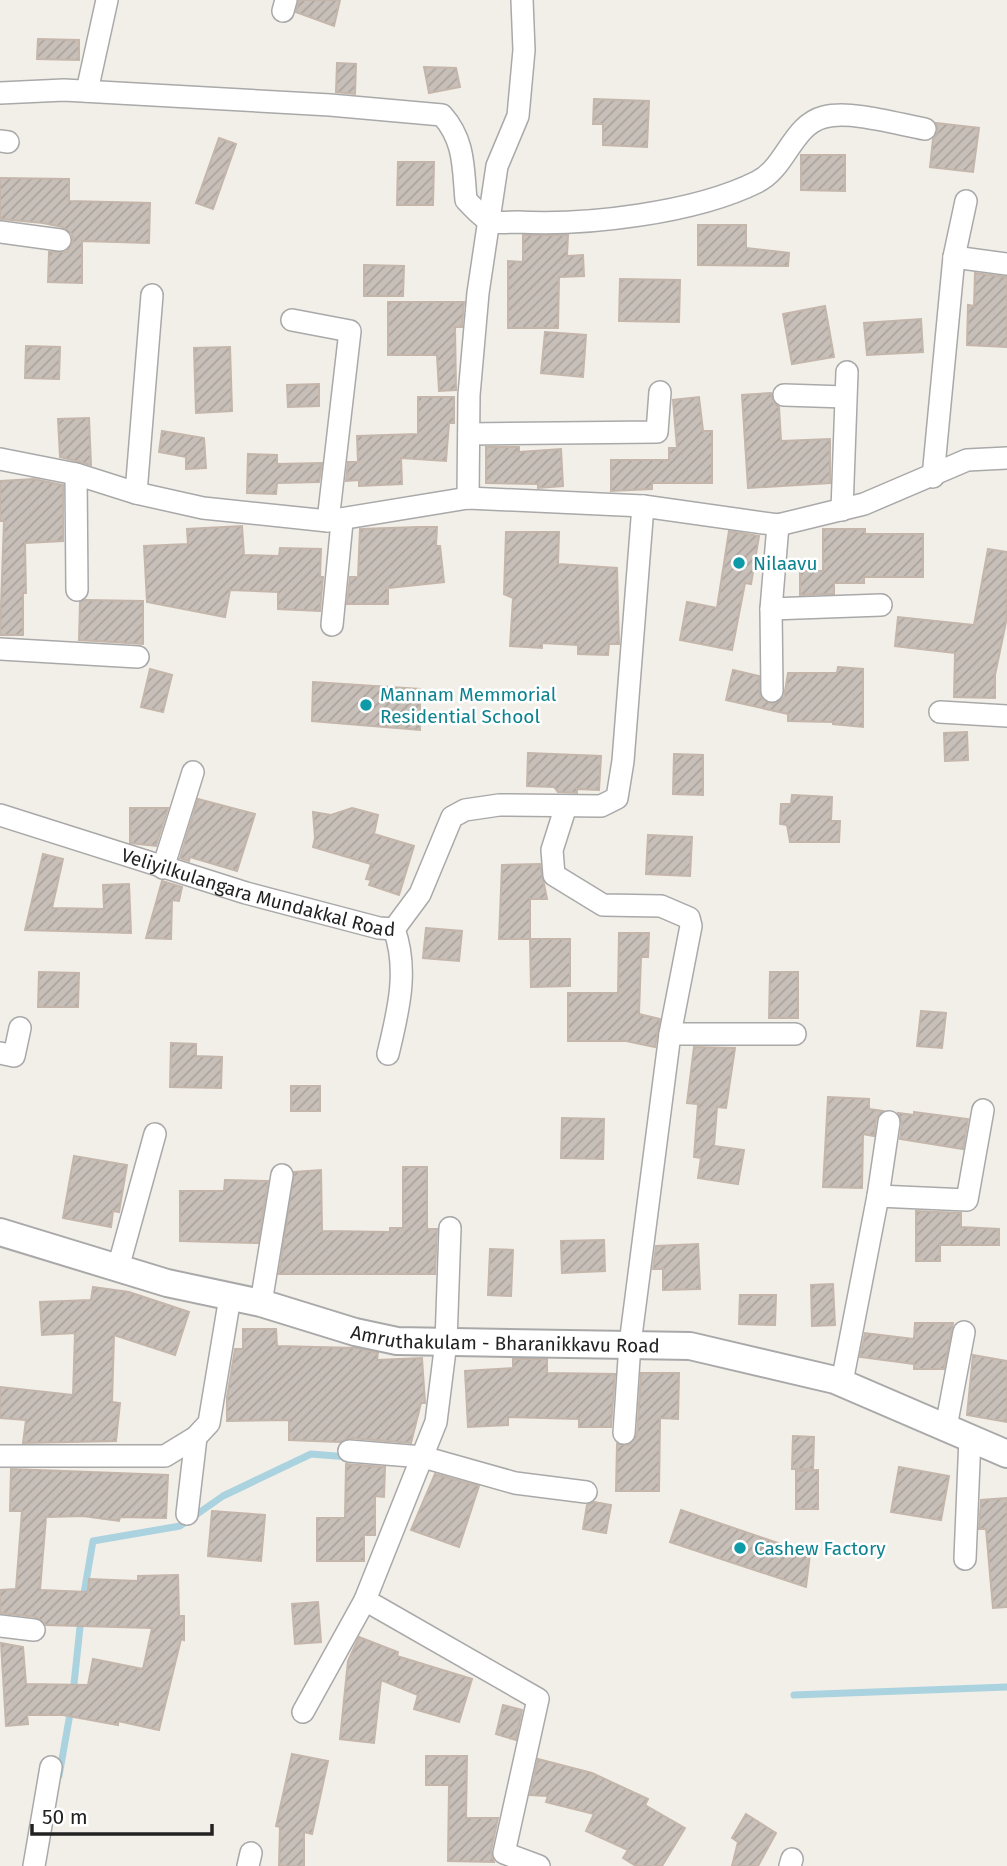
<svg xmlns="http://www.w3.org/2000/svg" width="1007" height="1866" font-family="'Fira Sans',sans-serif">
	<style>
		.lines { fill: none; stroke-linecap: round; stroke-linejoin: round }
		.stream { stroke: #aad3df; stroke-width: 7 }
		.building { fill: url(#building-hatch); stroke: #c4b6ab; stroke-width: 2 }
		.minor-casing { stroke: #a9a9a9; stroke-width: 24 }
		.tertiary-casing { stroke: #a9a9a9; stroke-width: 30 }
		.minor { stroke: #fff; stroke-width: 21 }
		.tertiary { stroke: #fff; stroke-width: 26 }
		.culture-dot { fill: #0f9aa8; stroke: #fff; stroke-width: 2.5 }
		.labels { text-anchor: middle; stroke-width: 5; stroke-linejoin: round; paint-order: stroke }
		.culture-label { font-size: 19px; fill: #0d838f; stroke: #fff; text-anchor: start }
		.street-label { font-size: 19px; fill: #222; stroke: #fff }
	</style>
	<defs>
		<pattern id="building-hatch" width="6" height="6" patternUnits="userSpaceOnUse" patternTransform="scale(1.75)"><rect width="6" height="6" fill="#c7bfb8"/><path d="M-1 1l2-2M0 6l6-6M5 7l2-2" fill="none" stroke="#aba49e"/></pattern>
	</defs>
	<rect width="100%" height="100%" fill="#f2efe9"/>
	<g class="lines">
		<!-- stream -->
		<g class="stream">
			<path d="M83,1599L93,1541L180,1526L223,1496L311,1454L348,1457"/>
			<path d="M73,1693L81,1618"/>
			<path d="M794,1695L1007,1687"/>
			<path d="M59,1776L71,1708"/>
		</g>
	</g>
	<!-- building -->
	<g class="building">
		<path d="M299,0H340L334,26L296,12Z"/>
		<path d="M38,39L79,40V60L37,59Z"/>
		<path d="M337,63L356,64L355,94L336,92Z"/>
		<path d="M424,67L456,68L460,87L429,93Z"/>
		<path d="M594,99L649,101L647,147L603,145V124H593Z"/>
		<path d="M936,123L979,128L973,172L930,167L933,139L938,131Z"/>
		<path d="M219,138L236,144L213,209L196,203Z"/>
		<path d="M801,155H845V191L801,190Z"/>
		<path d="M398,162H434L433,205H397Z"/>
		<path d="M0,178L69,179V201L150,203L149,243L82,241V283L48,282L49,252H66L73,242L72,234L62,227L43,223L0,219Z"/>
		<path d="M698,225H746V248L789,253L788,266L698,265Z"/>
		<path d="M523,235H568L567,256L583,255L584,276L559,277L558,328H508V261L523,262Z"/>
		<path d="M364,265L404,266L403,296H364Z"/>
		<path d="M975,273L1007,277V347L967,345L968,305L974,306Z"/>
		<path d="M620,279L680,280L679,322L619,321Z"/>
		<path d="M388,302H464L462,327H455L456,390L439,391L437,355H388Z"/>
		<path d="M825,306L834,357L792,364L783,314Z"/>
		<path d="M921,319L923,352L867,355L864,323Z"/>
		<path d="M545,332L586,335L583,377L541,373Z"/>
		<path d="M26,346L60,347L59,379L25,378Z"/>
		<path d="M230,347L232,411L196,413L194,348Z"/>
		<path d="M319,384V406L288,407L287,385Z"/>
		<path d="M771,393L773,402L779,407L781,441L830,439V483L748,488L742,395Z"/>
		<path d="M418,397H454V423H449L446,461L401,458L402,484L359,486V480L346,481L348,462H358L357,436L418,434Z"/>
		<path d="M699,397L703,431H712V483H652V489L611,491V460H669V448H677L673,400Z"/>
		<path d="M89,418L91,465L60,457L58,419Z"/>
		<path d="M162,431L204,438L206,468L186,469V457L159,452Z"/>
		<path d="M486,447H519V452L561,449L563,486L538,488V484L486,483Z"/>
		<path d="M248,454L277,455V464L322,463L319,482L277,483L276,494L247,493Z"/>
		<path d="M34,479L63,485V541L25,543L26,593H23V635H0L4,521H0V481Z"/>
		<path d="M242,526L244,555L279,556L280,548L321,549L320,577H323L320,611L278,609V592L230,590L225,617L147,602L144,546L188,544L187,529Z"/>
		<path d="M419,527H437L436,546H440L444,582L388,588V604H347L350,577H358L360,529Z"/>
		<path d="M823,529H865V534H923V577H864V583H834V594L800,595V571H823Z"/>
		<path d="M729,531L759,536L751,584L745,583L732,650L680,640L687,602L717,608Z"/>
		<path d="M506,532H559L558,564L617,568L619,644H609L608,655L578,654V645L542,643V648L510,646L513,598L504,594Z"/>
		<path d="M988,549L1007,552V617L995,675V698L954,697L955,653L895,646L898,617L974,625Z"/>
		<path d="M85,600L143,601V644L79,640L80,602Z"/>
		<path d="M838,667L863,669V727L833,724V722L788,721V714L726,700L733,670L759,676L760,697L773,704L784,697L788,673H837Z"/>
		<path d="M150,669L172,675L163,712L141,707Z"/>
		<path d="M313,682L420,689V730L312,721Z"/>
		<path d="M967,732L968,760L945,761L944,733Z"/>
		<path d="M528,753L601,756L599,790L577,789V793L558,792L554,787L527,786Z"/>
		<path d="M674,754L703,755V795L673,794Z"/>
		<path d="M792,795L832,797L831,821H840L839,842H790L787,825L780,824L781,804H791Z"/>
		<path d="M198,799L255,814L237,871L190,857L189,861L180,858Z"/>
		<path d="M130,808H168L156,846L130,843Z"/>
		<path d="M352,808L378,815L374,834L414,846L399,895L369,885L371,880L366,879L371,864L313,847L315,838L313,812L331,815Z"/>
		<path d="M648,835L692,837L690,876L646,874Z"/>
		<path d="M43,854L63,859L52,908L104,909L103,885L129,884L131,933L25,930Z"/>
		<path d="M540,864L547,899H530V939H499L502,865Z"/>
		<path d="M162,881L182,887L179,901L172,900L171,939L146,938Z"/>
		<path d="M426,928L462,931L459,961L423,958Z"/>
		<path d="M619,933H649L648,957H641L639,1014L660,1019L655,1047L626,1041H568V993H618Z"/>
		<path d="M530,939H570V986L531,987Z"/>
		<path d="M39,972L79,973L78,1007H38Z"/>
		<path d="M770,972H798V1018H769Z"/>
		<path d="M921,1011L946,1013L942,1048L917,1046Z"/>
		<path d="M171,1043L196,1044V1056L222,1057L221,1088L170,1087Z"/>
		<path d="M694,1047L735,1048L726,1108L717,1107L714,1146L744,1150L738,1184L698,1178L701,1158L694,1157L698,1104L687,1103Z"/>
		<rect x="291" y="1086" width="29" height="25"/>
		<path d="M828,1097L869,1099V1109L883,1111L876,1119L874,1136L863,1134L862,1188L823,1187Z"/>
		<path d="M914,1112L968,1119L963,1149L900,1139L902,1123L898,1113L914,1115Z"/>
		<path d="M562,1118L604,1119L603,1159L561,1158Z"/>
		<path d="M74,1156L127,1165L119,1212L113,1211L111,1227L63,1218Z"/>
		<path d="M403,1167H427V1229H437L435,1274H279L294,1172L321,1170L322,1231L390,1232V1228H403Z"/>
		<path d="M225,1180L268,1181L258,1243L180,1241V1191H224Z"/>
		<path d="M916,1211L961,1213V1227L999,1229V1245H940V1261H916Z"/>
		<path d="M604,1240L605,1271L562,1273L561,1241Z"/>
		<path d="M698,1244L700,1289L663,1290V1269H653L656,1246Z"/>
		<path d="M490,1249L513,1250L511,1296L488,1295Z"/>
		<path d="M833,1284L835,1325L812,1326L811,1285Z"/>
		<path d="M93,1287L129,1292L189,1312L175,1355L114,1335L112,1402L120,1403L116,1441L23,1443L26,1420L0,1418V1387L73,1395L75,1333L42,1335L40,1302L91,1300Z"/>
		<path d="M740,1295H776L775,1325L739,1324Z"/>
		<path d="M915,1323H953L944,1369H914V1364L860,1357L865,1333L914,1339Z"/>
		<path d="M243,1329H276L277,1346L357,1348L378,1353L377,1360L422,1358L425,1403H421L411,1443L350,1438L340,1442L289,1440V1420L227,1421V1397L235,1349H243Z"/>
		<path d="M973,1355L1007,1361V1422L967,1415Z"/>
		<path d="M513,1359H547V1373L615,1374L611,1427H579V1419L508,1417V1425L468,1427L465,1371L513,1368Z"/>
		<path d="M641,1373H679L678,1419L660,1418L659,1491H616L617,1444L629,1445L637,1435Z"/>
		<path d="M793,1436L814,1437L813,1469H792Z"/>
		<path d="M346,1464L385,1467L384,1497L375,1496V1535H364V1561H317V1518H345Z"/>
		<path d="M899,1467L949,1476L941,1520L891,1512Z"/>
		<path d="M11,1469L168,1475L166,1518L120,1517L119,1521L83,1516L46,1517L40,1590L88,1592L89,1579L138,1581V1576L178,1575L179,1616H184V1640L181,1639L159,1730L118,1721V1725L63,1715H27L28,1724L6,1726L1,1643L23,1647L26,1684L88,1685L93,1659L143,1669L152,1628L46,1625L36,1617L0,1613V1590L16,1589L22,1511H10Z"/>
		<path d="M818,1470V1509H796V1471Z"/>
		<path d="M435,1474L479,1486L459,1547L411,1530Z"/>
		<path d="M1007,1498V1607L993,1608L986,1529H979L981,1500Z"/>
		<path d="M594,1502L611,1505L606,1533L583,1529L587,1505Z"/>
		<path d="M681,1510L810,1554L806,1587L670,1542Z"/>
		<path d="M212,1511L265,1515L261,1561L208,1556Z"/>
		<path d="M318,1602L321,1642L295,1644L292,1604Z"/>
		<path d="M359,1637L398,1652L397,1656L472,1679L459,1722L414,1709L418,1695L381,1680L374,1743L340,1739L348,1661Z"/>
		<path d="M503,1705L522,1710L516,1740L496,1734Z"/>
		<path d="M292,1754L328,1761L312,1834L304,1832V1866H279L280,1827L276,1826Z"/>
		<path d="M426,1756H467L466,1818H498L491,1851L494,1862L448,1861L449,1785H426Z"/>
		<path d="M538,1759L592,1773L648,1799L645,1805L685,1828L662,1866H636L623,1858L628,1850L586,1831L594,1814L546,1802L548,1796L530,1795Z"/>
		<path d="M746,1814L776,1833L758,1866H732L738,1842L732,1838Z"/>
	</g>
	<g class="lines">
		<defs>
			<g id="minor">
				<path d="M283,11L286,0"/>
				<path d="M87,91L107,0"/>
				<path d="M0,93L64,90L330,105L442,115C465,141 463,167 466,200C472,206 482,218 490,221C497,224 509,222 517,222C585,226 695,213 757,182C786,168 792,125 824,117C851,110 897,124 925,129"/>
				<path d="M0,141L8,142"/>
				<path d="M0,232L60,240"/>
				<path d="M954,257L1007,264"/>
				<path d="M292,320L350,331L328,521"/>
				<path d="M784,395L845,397"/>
				<path d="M469,434L657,432L660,392"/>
				<path d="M0,459L76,474L136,493L203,508L328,521L468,498L643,506L778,525L864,504L967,460L1007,458"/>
				<path d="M76,474L77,590"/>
				<path d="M933,477L954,257L966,201"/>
				<path d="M136,493L152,295"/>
				<path d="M468,498L469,395L478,293L497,166L518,116L524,50L522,0"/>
				<path d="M842,510L847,372"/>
				<path d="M771,609L881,605"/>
				<path d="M332,625L342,522"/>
				<path d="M0,649L138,657"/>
				<path d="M772,691L771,609L778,525"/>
				<path d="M940,712L1007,716"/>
				<path d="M566,806L552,850L554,875L603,905L661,906L689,918L691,926L670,1034L630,1344L624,1433"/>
				<path id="s1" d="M0,815L246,893L379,928L394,929L420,894L452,817L465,810L499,805L601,806L617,798L623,761L643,506"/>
				<path d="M163,868L193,772"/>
				<path d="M670,1034H795"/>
				<path d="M0,1053L14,1056L20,1028"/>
				<path d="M388,1054C398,1012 409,970 394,929"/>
				<path d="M878,1196L889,1122"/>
				<path d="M450,1228L446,1342L436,1422L365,1600L538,1699L504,1853L539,1866"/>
				<path d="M118,1268L155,1134"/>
				<path d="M261,1303L282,1175"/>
				<path d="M842,1382L878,1196L967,1200L983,1110"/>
				<path d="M946,1427L964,1332"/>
				<path d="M349,1451L423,1457L515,1483L586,1492"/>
				<path d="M0,1456H165L196,1437L209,1423L230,1297"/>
				<path d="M187,1514L196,1437"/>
				<path d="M965,1559L970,1437"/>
				<path d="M0,1626L34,1630"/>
				<path d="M303,1712L365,1600"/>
				<path d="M34,1866L51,1767"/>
				<path d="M248,1866L251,1853"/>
				<path d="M790,1866L792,1859"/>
			</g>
			<g id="tertiary">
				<path id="s2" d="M0,1232L167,1283L261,1303L355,1332L397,1341L690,1346L835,1380L1007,1454"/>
			</g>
		</defs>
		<!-- minor casing -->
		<use href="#minor" class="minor-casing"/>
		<!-- tertiary casing -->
		<use href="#tertiary" class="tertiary-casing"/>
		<!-- minor -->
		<use href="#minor" class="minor"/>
		<!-- tertiary -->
		<use href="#tertiary" class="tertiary"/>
	</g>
	<!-- markers -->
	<g class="culture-dot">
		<circle cx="739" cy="563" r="7"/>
		<circle cx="366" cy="705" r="7"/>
		<circle cx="740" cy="1548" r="7"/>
	</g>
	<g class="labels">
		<!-- culture labels -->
		<g class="culture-label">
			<text x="753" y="570">Nilaavu</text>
			<text x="380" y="701">Mannam Memmorial<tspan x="380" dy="22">Residential School</tspan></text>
			<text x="754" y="1555">Cashew Factory</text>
		</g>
		<!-- street labels -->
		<g class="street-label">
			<text dy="7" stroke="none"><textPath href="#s1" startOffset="270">Veliyilkulangara Mundakkal Road</textPath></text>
			<text dy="7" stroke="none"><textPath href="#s2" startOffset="520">Amruthakulam - Bharanikkavu Road</textPath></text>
		</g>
	</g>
	<!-- scale -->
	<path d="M32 1824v10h180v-10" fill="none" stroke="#222222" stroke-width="3.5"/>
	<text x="42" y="1824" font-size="21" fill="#222222" stroke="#ffffff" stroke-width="5" paint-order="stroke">50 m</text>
</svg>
